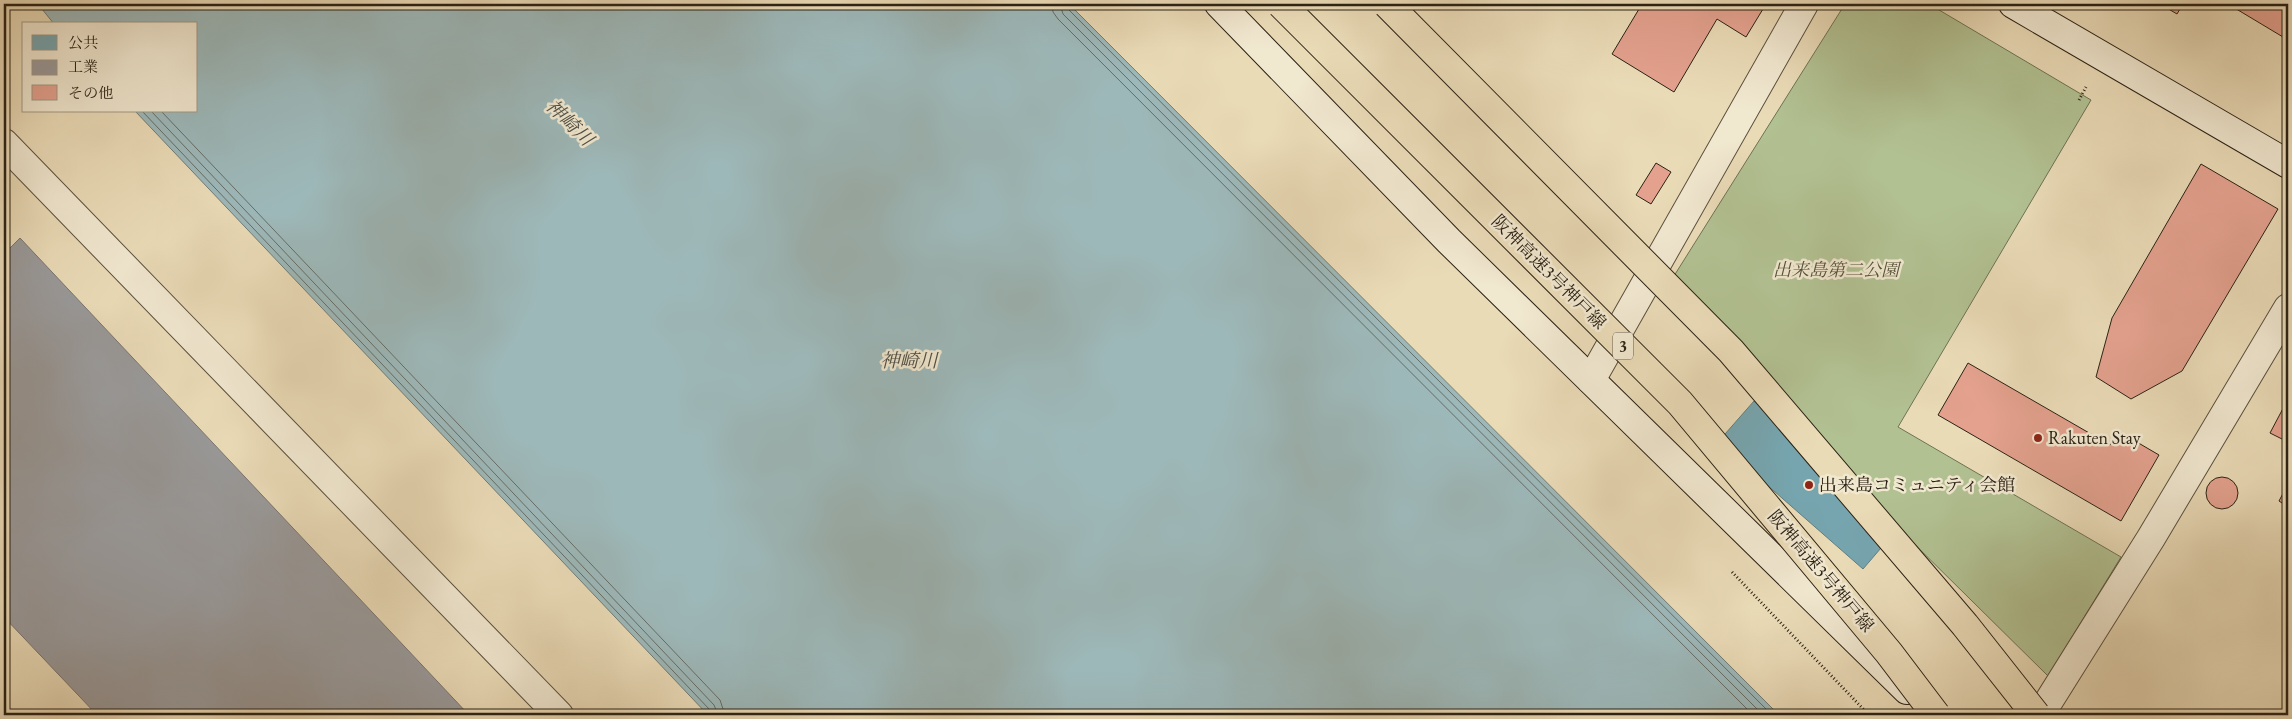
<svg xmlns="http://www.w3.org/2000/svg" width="2292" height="719" font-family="'EB Garamond','Noto Serif JP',serif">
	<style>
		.green { fill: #b2c192; stroke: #6e7254 }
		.water { fill: #9db8b9; stroke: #6f7c77 }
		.public { fill: #76a5af; stroke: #607e81 }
		.industry { fill: #999; stroke: #787571 }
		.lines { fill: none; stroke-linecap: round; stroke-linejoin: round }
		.shore { stroke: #646d67; stroke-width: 1 }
		.building { fill: #e3a18e; stroke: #2b2215 }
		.street-casing { stroke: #5b503e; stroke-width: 30 }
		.secondary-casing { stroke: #2b2215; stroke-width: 30 }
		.path { stroke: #2b2215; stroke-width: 3; stroke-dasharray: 1 2.5; stroke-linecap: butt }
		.street { stroke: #f1e8d0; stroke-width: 28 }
		.secondary { stroke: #f1e8d0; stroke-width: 28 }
		.highway-bridge-casing { stroke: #2b2215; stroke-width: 30; stroke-linecap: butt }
		.highway-bridge { stroke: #eadbb7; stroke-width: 28 }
		.poi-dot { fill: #8f2418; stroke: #f1e8d0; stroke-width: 2 }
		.labels { text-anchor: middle; stroke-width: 5; stroke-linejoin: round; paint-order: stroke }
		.shield { fill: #f1e8d0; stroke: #665d4d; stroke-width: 1 }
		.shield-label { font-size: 16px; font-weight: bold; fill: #2b2215 }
		.park-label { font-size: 18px; font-style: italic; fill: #54523a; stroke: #f1e8d0 }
		.street-label { font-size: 18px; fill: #2b2215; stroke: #f1e8d0 }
		.poi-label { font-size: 18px; fill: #2b2215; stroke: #f1e8d0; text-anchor: start }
		.water-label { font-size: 19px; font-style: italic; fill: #4d4f46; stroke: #f1e8d0 }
	</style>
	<rect width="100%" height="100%" fill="#eadbb7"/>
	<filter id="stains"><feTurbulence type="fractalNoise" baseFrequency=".004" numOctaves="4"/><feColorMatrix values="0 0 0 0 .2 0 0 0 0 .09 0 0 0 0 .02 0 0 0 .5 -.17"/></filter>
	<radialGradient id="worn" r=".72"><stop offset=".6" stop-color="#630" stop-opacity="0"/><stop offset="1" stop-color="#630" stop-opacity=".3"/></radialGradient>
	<!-- green -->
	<path class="green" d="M1845,4H1929L2091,100L1898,427L2121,557L2048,676L1662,295Z"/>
	<!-- water -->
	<path class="water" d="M38,4H1069L1779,715H708L135,111H196V24H54Z"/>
	<!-- public -->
	<path class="public" d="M1754,401L1899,527L1863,569L1718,442Z"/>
	<!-- industry -->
	<path class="industry" d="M20,238L469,715H97L4,617V254Z"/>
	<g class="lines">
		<!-- shore -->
		<g class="shore">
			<path d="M1052,4L1053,12L1058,19L1753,715"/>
			<path d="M1060,4L1063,14L1763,715"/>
			<path d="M1066,4L1068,9L1772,715"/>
			<path d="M142,111L710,710L711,715"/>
			<path d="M151,111L714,705L718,715"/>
			<path d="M161,111L720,700L725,715"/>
		</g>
	</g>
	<!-- building -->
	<g class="building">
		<path d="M1642,4H1766L1746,37L1717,19L1674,92L1612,54Z"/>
		<path d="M2160,4H2183L2177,14Z"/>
		<path d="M2228,4H2288V40Z"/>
		<path d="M1656,163L1671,172L1651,204L1636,195Z"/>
		<path d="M2201,164L2278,209L2182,371L2131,399L2096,377L2112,318Z"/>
		<path d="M1968,363L2110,445L2118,431L2159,455L2121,521L1938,415Z"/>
		<path d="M2288,399V442L2270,433Z"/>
		<circle cx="2222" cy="493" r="16"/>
		<path d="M2288,484V507L2279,501Z"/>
	</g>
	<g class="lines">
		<defs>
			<g id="street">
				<path d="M4,143L559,715"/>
				<path d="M1591,380L1804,4"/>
				<path d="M2040,715L2151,538L2288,308"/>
			</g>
			<g id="secondary">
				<path d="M1219,4L1449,241L1907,690"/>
				<path d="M2013,4L2288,164"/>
			</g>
		</defs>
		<!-- street casing -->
		<use href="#street" class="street-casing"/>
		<!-- secondary casing -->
		<use href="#secondary" class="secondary-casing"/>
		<!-- path -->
		<g class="path">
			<path d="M2079,100L2086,87"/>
			<path d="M1732,572L1869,715"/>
		</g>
		<!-- street -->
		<use href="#street" class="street"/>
		<!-- secondary -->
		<use href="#secondary" class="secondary"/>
		<defs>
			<g id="highway-bridge">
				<path d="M1281,4L1680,403L1889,653L1936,715"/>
				<path d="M1387,4L1731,351L1965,625L2036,715"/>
			</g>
		</defs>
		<!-- highway-bridge casing -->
		<use href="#highway-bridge" class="highway-bridge-casing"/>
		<!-- highway-bridge -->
		<use href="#highway-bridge" class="highway-bridge"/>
	</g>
	<!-- markers -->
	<g class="poi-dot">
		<circle cx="2038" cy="438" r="5"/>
		<circle cx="1809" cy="485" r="5"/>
	</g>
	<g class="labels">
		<!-- shield labels -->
		<rect class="shield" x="1613" y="332.5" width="20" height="27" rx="4"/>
		<g class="shield-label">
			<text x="1623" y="352">3</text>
		</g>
		<!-- park labels -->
		<g class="park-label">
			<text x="1836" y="276">出来島第二公園</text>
		</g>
		<!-- street labels -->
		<g class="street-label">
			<text transform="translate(1549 272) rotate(45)" y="6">阪神高速3号神戸線</text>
			<text transform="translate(1821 571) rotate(50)" y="6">阪神高速3号神戸線</text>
		</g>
		<!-- poi labels -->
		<g class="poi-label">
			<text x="2048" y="444">Rakuten Stay</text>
			<text x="1819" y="491">出来島コミュニティ会館</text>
		</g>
		<!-- water labels -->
		<g class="water-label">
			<text transform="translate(570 122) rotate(44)" y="7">神崎川</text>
			<text x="909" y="367">神崎川</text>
		</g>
	</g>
	<!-- margin -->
	<rect width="2292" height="719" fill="none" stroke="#eadbb7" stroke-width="20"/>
	<rect x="5" y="5" width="2282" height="709" fill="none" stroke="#2b2215" stroke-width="2.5"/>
	<rect x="10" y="10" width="2272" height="699" fill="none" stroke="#2b2215"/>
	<!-- legend -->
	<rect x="22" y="22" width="175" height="90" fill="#f1e8d0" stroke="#a29985"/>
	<rect x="32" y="35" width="25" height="15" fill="#76a5af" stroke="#a29985"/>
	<text x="68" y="48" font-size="15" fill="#2b2215">公共</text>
	<rect x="32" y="60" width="25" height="15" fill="#999999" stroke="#a29985"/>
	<text x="68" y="72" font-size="15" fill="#2b2215">工業</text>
	<rect x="32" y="85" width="25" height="15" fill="#e3a18e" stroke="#a29985"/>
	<text x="68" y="98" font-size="15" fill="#2b2215">その他</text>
	<rect width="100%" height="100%" filter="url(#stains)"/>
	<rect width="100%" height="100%" fill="url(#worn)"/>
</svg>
